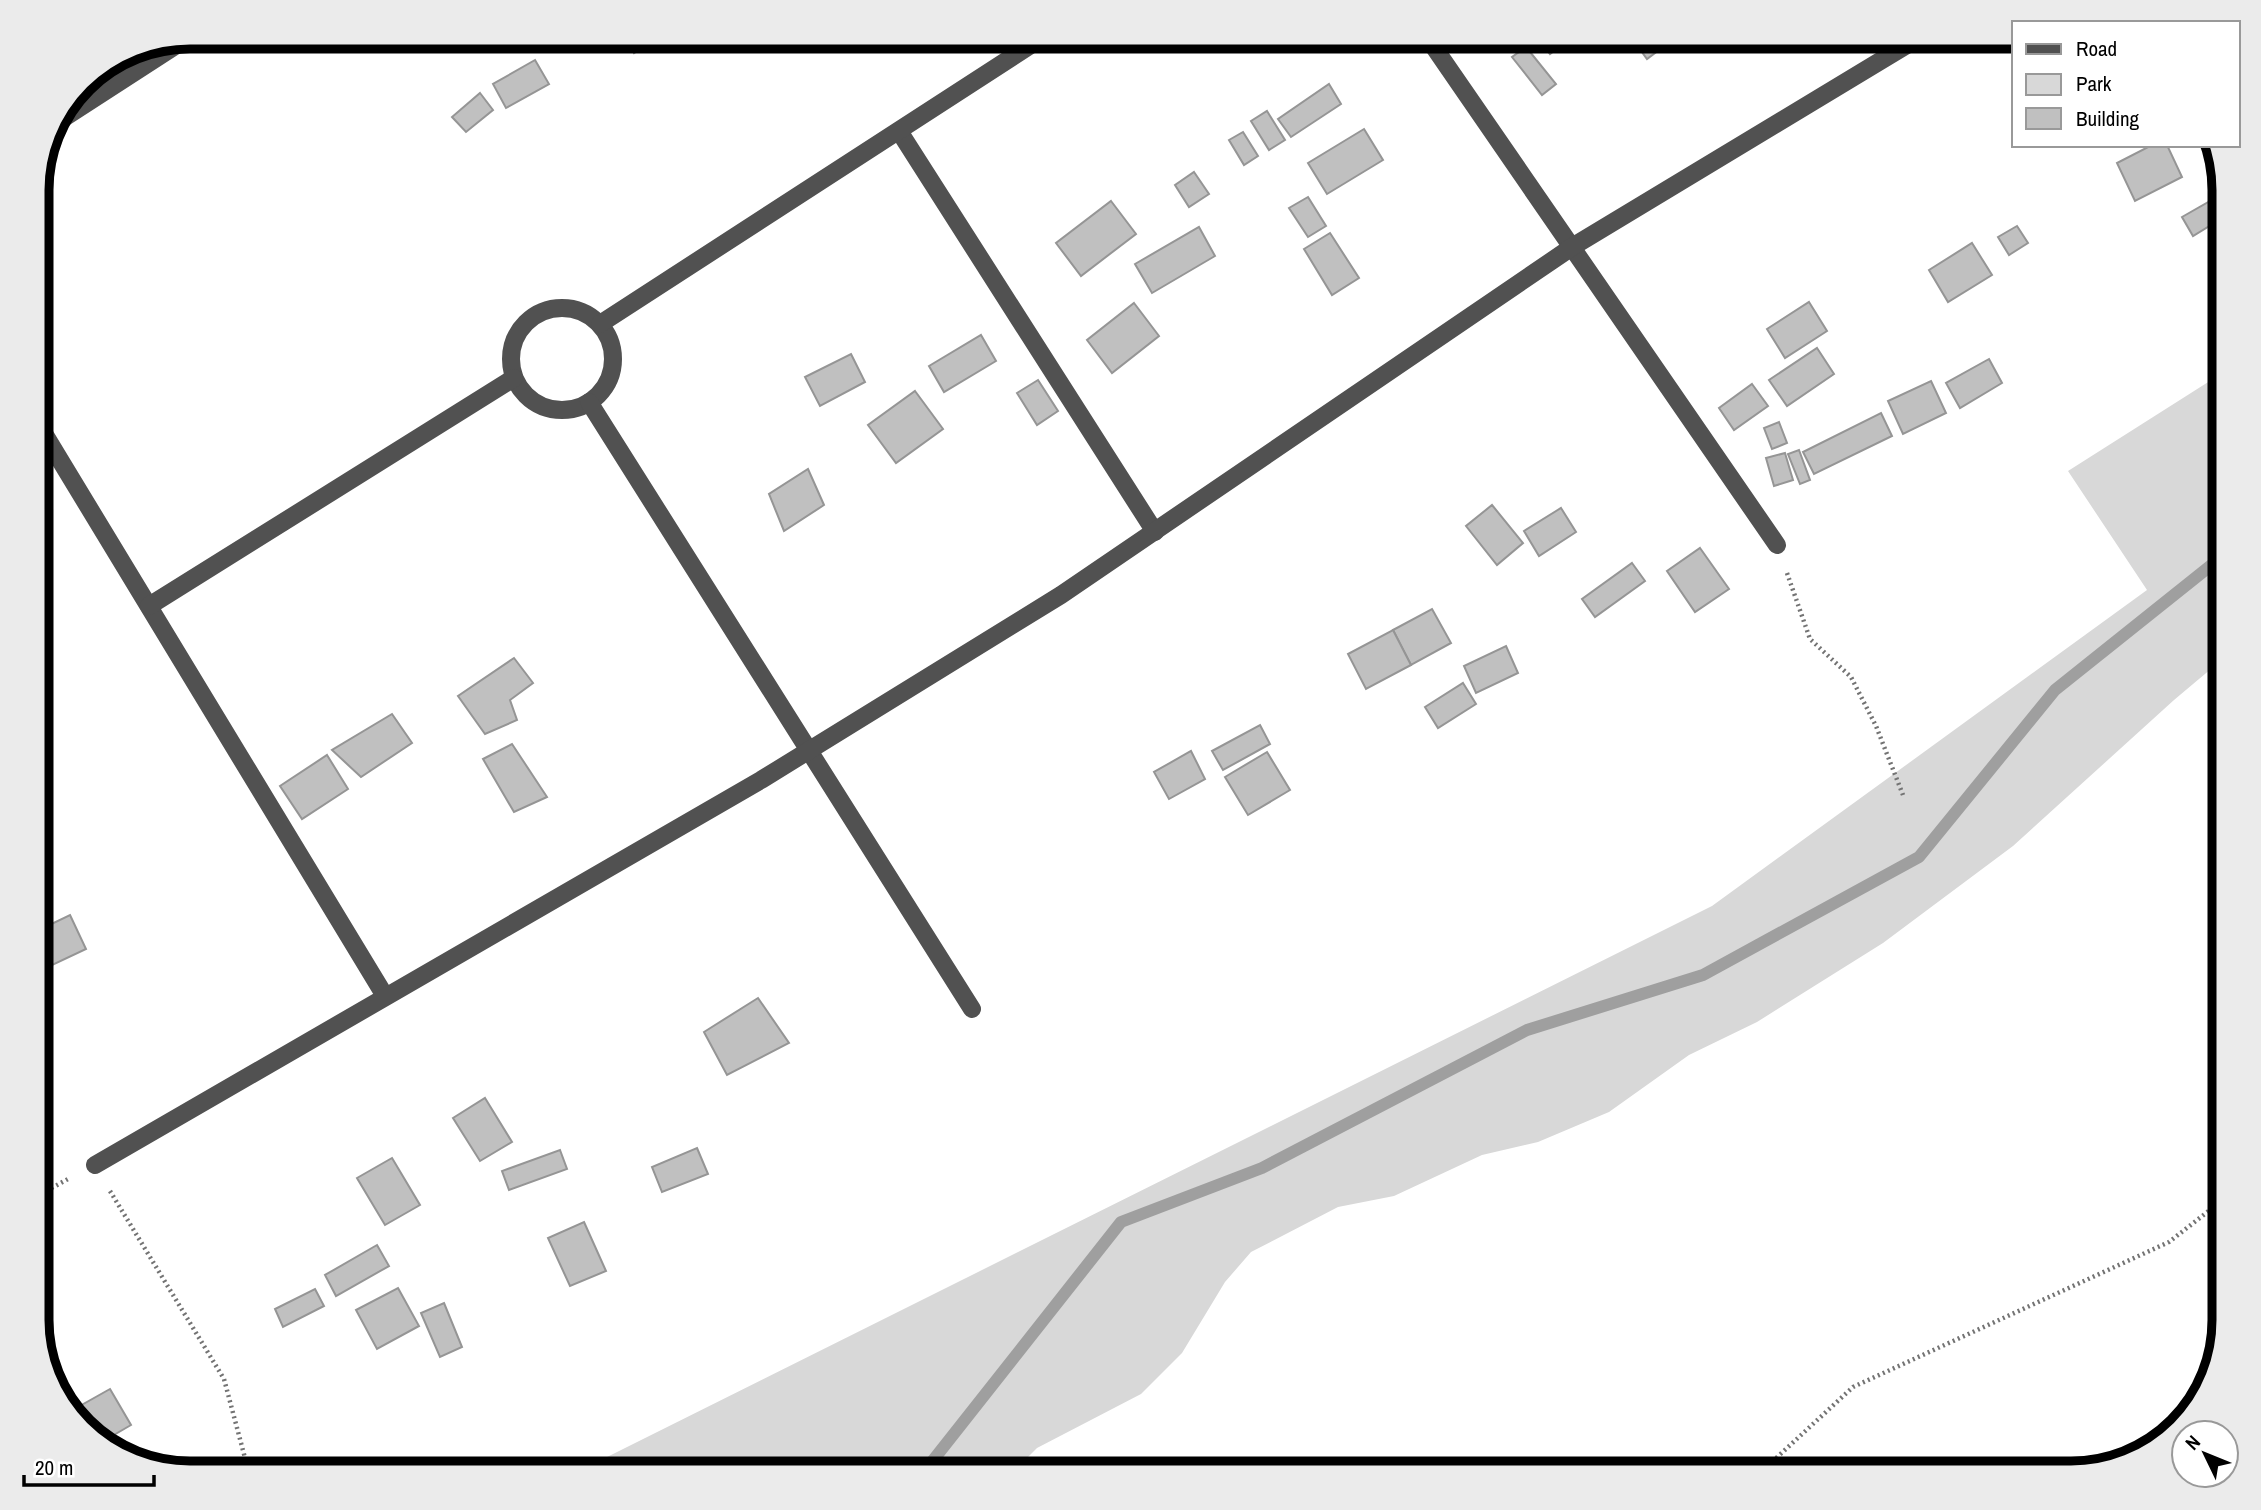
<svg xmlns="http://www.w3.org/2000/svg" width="2261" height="1510" font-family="'Archivo Narrow',sans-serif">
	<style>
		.green { fill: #d8d8d8 }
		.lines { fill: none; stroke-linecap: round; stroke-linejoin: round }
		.stream { stroke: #9f9f9f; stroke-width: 12 }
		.building { fill: #c0c0c0; stroke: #959595; stroke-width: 2 }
		.path { stroke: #737373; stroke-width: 4.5; stroke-dasharray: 2 3.5; stroke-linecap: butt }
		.minor { stroke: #515151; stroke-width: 18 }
		.rim { fill: none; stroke: #000; stroke-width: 9 }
	</style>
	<rect width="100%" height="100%" fill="#fff"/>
	<!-- green -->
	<path class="green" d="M2224,372V658L2174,700L2013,846L1883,943L1757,1022L1689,1055L1609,1112L1538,1142L1482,1155L1394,1196L1338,1207L1251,1252L1225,1282L1182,1353L1141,1394L1037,1448L1012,1473H545L593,1464L1712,906L2147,590L2068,471Z"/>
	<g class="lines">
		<!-- stream -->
		<path class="stream" d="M923,1473L1121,1222L1262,1168L1527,1030L1703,975L1919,857L2055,690L2224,555"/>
	</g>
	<!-- building -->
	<g class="building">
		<path d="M624,37H659L634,53Z"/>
		<path d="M1437,37H1455L1443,46Z"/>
		<path d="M1537,37H1572L1550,54Z"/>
		<path d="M1631,37H1674L1675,38L1647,59Z"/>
		<path d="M1526,47L1556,84L1542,95L1512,57Z"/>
		<path d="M535,60L549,84L506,108L493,84Z"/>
		<path d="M1329,84L1341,104L1291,137L1278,119Z"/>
		<path d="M480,93L493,110L466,132L452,117Z"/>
		<path d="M1267,111L1285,140L1269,150L1251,121Z"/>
		<path d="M1364,129L1383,160L1327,194L1308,163Z"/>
		<path d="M1243,132L1258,156L1244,165L1229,140Z"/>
		<path d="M2152,145H2167L2182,177L2135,201L2117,163Z"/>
		<path d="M1194,172L1209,194L1189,207L1175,185Z"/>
		<path d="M2219,196L2224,206V217L2193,236L2182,217Z"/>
		<path d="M1308,197L1326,226L1308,237L1289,208Z"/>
		<path d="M1111,201L1136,234L1081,276L1056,243Z"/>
		<path d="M2017,226L2028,243L2009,255L1998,237Z"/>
		<path d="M1199,227L1215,256L1152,293L1135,264Z"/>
		<path d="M1330,233L1359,278L1332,295L1304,249Z"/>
		<path d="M1972,243L1992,275L1948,302L1929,270Z"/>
		<path d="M1809,302L1827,331L1785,358L1767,329Z"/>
		<path d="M1134,303L1159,336L1112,373L1087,340Z"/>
		<path d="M981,335L996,361L944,392L929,366Z"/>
		<path d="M1817,348L1834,374L1787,406L1769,380Z"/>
		<path d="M851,354L865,382L820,406L805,377Z"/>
		<path d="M1989,359L2002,383L1960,408L1946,383Z"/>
		<path d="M1038,380L1058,411L1037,425L1017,393Z"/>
		<path d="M1931,381L1946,413L1903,434L1888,401Z"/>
		<path d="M1752,384L1768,406L1734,430L1719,408Z"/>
		<path d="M915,391L943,429L896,463L868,425Z"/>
		<path d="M1881,413L1892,436L1814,474L1803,452Z"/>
		<path d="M1779,422L1787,443L1772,449L1764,428Z"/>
		<path d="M1799,450L1810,480L1800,484L1788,454Z"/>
		<path d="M1785,453L1793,480L1774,486L1766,458Z"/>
		<path d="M808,469L824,505L784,531L769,494Z"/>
		<path d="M1492,505L1523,543L1497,565L1466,526Z"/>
		<path d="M1561,508L1576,532L1539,556L1524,531Z"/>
		<path d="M1700,548L1729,589L1695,612L1667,571Z"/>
		<path d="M1632,563L1645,581L1595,617L1582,599Z"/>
		<path d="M1432,609L1451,643L1411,665L1393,630Z"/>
		<path d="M1393,630L1411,665L1366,689L1348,654Z"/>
		<path d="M1506,646L1518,673L1476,693L1464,666Z"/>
		<path d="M514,658L533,683L510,700L517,720L485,734L458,696Z"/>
		<path d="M1463,683L1476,704L1438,728L1425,707Z"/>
		<path d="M392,714L412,743L361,777L332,750Z"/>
		<path d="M1260,725L1270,744L1223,770L1212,751Z"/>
		<path d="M512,744L547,797L514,812L483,759Z"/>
		<path d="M1191,751L1205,779L1169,799L1154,772Z"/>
		<path d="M1267,752L1290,790L1248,815L1225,777Z"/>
		<path d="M327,755L348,789L302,819L280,786Z"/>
		<path d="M70,915L86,949L48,967L37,944V931Z"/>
		<path d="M758,998L789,1043L727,1075L704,1032Z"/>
		<path d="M485,1098L512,1142L480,1161L453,1118Z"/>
		<path d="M697,1148L708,1174L662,1192L652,1167Z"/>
		<path d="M560,1150L567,1169L509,1190L502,1171Z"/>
		<path d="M392,1158L420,1205L385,1225L357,1178Z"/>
		<path d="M584,1222L606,1271L570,1286L548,1238Z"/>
		<path d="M377,1245L389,1266L336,1296L325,1275Z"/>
		<path d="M398,1288L419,1326L377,1349L356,1310Z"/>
		<path d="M315,1289L324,1306L283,1327L275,1309Z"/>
		<path d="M444,1303L462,1347L440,1357L421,1313Z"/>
		<path d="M110,1389L131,1425L100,1443L71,1411Z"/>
	</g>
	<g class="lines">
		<!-- path -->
		<g class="path">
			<path d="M1787,573L1810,639L1851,677L1876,726L1903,795"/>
			<path d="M110,1191L224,1379L249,1473"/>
			<path d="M37,1196L68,1179"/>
			<path d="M1760,1473L1853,1387L2169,1242L2224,1199"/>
		</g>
		<!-- minor -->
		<g class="minor">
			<path d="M1427,37L1777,545"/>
			<path d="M53,125L189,37"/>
			<path d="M899,131L1155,532"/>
			<circle cx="562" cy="359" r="51"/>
			<path d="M600,324L1043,37"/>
			<path d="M589,402L972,1009"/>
			<path d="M37,422L385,996"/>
			<path d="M149,606L514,378"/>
			<path d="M95,1165L761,780L1061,595L1572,247L1920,37"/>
		</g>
	</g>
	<!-- crop -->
	<path d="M0 0H2261V1510H0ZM190 49H2071A141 141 0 0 1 2212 190V1320A141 141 0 0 1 2071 1461H190A141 141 0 0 1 49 1320V190A141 141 0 0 1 190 49Z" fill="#ebebeb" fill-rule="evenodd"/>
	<path class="rim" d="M190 49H2071A141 141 0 0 1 2212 190V1320A141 141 0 0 1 2071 1461H190A141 141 0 0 1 49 1320V190A141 141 0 0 1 190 49Z"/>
	<!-- legend -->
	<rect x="2012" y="21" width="228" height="126" fill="#ffffff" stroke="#999999" stroke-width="2"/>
	<rect x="2026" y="44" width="35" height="10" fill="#515151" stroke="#999999" stroke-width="2"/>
	<text x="2076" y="56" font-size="21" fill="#000000">Road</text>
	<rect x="2026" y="74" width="35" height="21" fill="#d8d8d8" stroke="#999999" stroke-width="2"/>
	<text x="2076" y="91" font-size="21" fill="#000000">Park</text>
	<rect x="2026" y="108" width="35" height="21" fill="#c0c0c0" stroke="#999999" stroke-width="2"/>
	<text x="2076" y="126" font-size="21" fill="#000000">Building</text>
	<!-- north arrow -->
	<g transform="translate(2205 1454) rotate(313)"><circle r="33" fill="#ffffff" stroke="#999999" stroke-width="2"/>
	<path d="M0-5L12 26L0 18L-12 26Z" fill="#000000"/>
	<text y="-10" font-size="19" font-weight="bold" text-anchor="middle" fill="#000000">N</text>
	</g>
	<!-- scale -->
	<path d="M24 1475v10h130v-10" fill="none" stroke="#000000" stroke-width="3.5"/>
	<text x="35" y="1475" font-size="21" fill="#000000" stroke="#ffffff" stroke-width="5" paint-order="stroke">20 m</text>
</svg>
